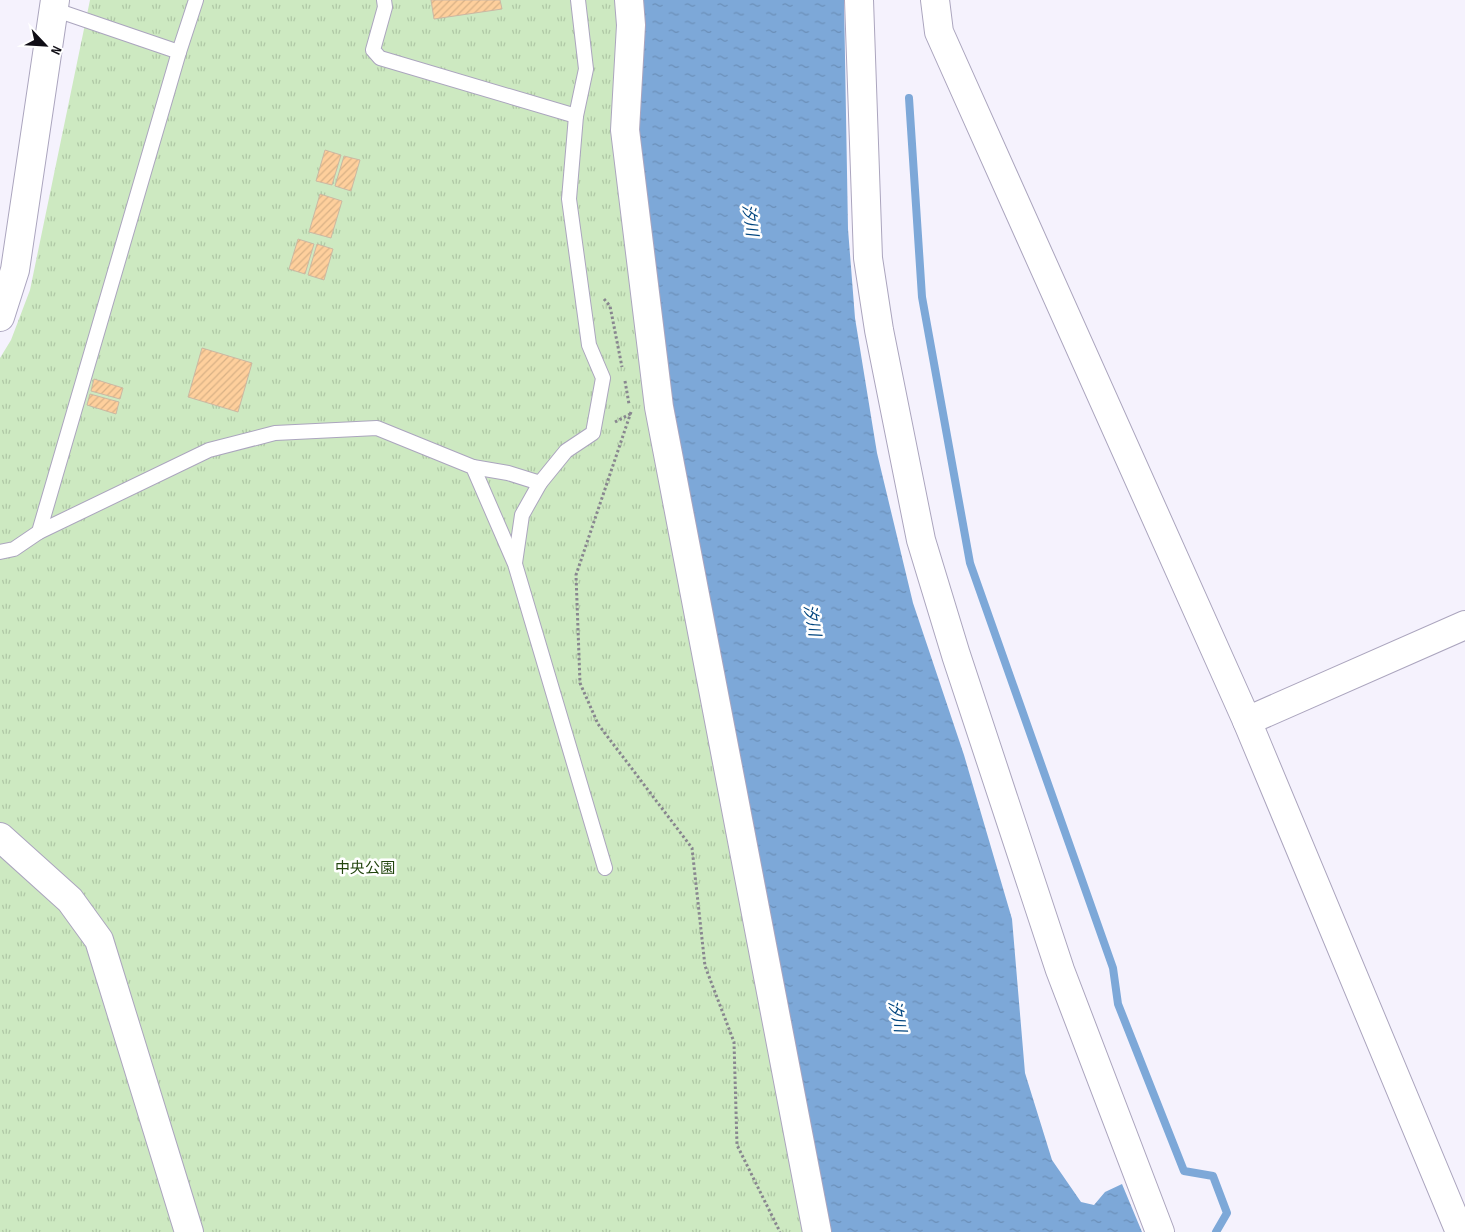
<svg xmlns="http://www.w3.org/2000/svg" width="1465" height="1232" font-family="'Sofia Sans Condensed','Noto Sans JP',sans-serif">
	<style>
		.park { fill: url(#park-tufts) }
		.water { fill: url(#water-ripples) }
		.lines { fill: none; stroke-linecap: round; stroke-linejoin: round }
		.stream { stroke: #7da8d8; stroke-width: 8 }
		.building { fill: url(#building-hatch); stroke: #cbb8a3 }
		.service-casing { stroke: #aba5be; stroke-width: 16 }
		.minor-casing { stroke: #aba5be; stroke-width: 30 }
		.tertiary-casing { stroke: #aba5be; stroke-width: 30 }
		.path { stroke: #88868f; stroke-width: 3; stroke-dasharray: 2.5 2.5; stroke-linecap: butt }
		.service { stroke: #fff; stroke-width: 14 }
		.minor { stroke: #fff; stroke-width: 28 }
		.tertiary { stroke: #fff; stroke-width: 28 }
		.labels { text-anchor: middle; stroke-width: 5; stroke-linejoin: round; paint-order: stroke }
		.park-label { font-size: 15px; fill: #22450e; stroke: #fff }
		.water-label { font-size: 16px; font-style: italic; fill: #00457f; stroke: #fff }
	</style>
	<defs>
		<pattern id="park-tufts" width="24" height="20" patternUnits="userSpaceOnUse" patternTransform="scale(1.25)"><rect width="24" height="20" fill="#cde9c1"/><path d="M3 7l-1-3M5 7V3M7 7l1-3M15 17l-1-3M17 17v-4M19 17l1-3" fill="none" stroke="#afc7a5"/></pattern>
		<pattern id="water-ripples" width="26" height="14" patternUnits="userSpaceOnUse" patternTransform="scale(1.25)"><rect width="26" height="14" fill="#7da8d8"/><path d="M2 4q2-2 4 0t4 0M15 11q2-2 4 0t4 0" fill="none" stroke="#6b8fb8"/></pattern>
		<pattern id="building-hatch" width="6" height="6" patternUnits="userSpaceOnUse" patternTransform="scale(1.25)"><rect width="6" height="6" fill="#fecf9c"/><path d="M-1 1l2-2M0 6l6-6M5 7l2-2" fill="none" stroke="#d8b186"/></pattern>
	</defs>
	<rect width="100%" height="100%" fill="#f5f2fd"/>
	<!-- park -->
	<path class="park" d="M90,0H619L805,1232H0V358L11,340L30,290Z"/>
	<!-- water -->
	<path class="water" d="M637,0H844L848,229L855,318L877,453L913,603L964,755L1012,919L1025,1073L1052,1160L1081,1202L1094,1205L1105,1192L1122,1184L1142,1232H825L667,408L631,121Z"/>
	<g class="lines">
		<!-- stream -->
		<path class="stream" d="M909,98L922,297L970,563L1113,968L1118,1004L1184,1171L1213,1176L1227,1213L1216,1232"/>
	</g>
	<!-- building -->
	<g class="building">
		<path d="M431,0H500L502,9L434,19Z"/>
		<path d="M325,150L341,155L332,185L316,181Z"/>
		<path d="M344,156L360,160L351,191L335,186Z"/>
		<path d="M320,194L342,201L331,238L309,232Z"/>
		<path d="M298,239L314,244L305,274L289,269Z"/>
		<path d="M317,244L333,249L324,280L308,275Z"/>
		<path d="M202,348L252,363L238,412L188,397Z"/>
		<path d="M94,379L123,388L120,399L91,391Z"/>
		<path d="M90,394L119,402L116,414L87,405Z"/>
	</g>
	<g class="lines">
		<defs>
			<g id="service">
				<path d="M384,0L385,7L373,50L380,58L576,116"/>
				<path d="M53,9L179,52"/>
				<path d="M473,467L508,473L540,483L566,451L593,433L603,378L589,345L569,199L576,116L586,69L578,0"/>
				<path d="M39,532L209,450L275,433L377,428L473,467L515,564L605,868"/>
				<path d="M0,552L14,549L39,532L179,52L196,0"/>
				<path d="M515,563L522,515L540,483"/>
			</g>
			<g id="minor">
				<path d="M629,0L631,25L625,130L659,407L817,1232"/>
				<path d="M859,0L868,258L879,330L921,540L956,655L1060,970L1160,1232"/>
				<path d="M935,0L939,32L1247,721L1460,1232"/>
				<path d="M1247,721L1465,625"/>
				<path d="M0,837L70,900L99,940L189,1232"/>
			</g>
			<path id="tertiary" d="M0,317L15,270L55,0"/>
		</defs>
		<!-- service casing -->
		<use href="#service" class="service-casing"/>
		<!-- minor casing -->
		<use href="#minor" class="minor-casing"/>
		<!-- tertiary casing -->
		<use href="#tertiary" class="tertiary-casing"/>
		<!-- path -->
		<g class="path">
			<path d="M604,299L610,306L622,367"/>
			<path d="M625,381L629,404"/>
			<path d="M631,412L576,575L580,683L598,724L692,848L705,966L734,1042L737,1145L780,1232"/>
			<path d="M615,422L632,413"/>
		</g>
		<!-- service -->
		<use href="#service" class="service"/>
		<!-- minor -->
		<use href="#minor" class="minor"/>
		<!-- tertiary -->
		<use href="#tertiary" class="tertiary"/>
	</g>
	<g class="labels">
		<!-- park labels -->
		<g class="park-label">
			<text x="365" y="873">中央公園</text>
		</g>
		<!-- water labels -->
		<g class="water-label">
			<text transform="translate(751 220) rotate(82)" y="6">汐川</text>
			<text transform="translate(813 620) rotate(79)" y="6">汐川</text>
			<text transform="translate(898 1016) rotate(78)" y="6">汐川</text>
		</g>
	</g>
	<!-- north arrow -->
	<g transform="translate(45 45) rotate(115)" stroke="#ffffff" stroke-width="4" paint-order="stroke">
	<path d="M0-4L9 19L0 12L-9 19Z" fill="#0f0d15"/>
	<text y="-8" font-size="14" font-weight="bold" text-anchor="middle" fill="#0f0d15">N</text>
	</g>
</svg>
